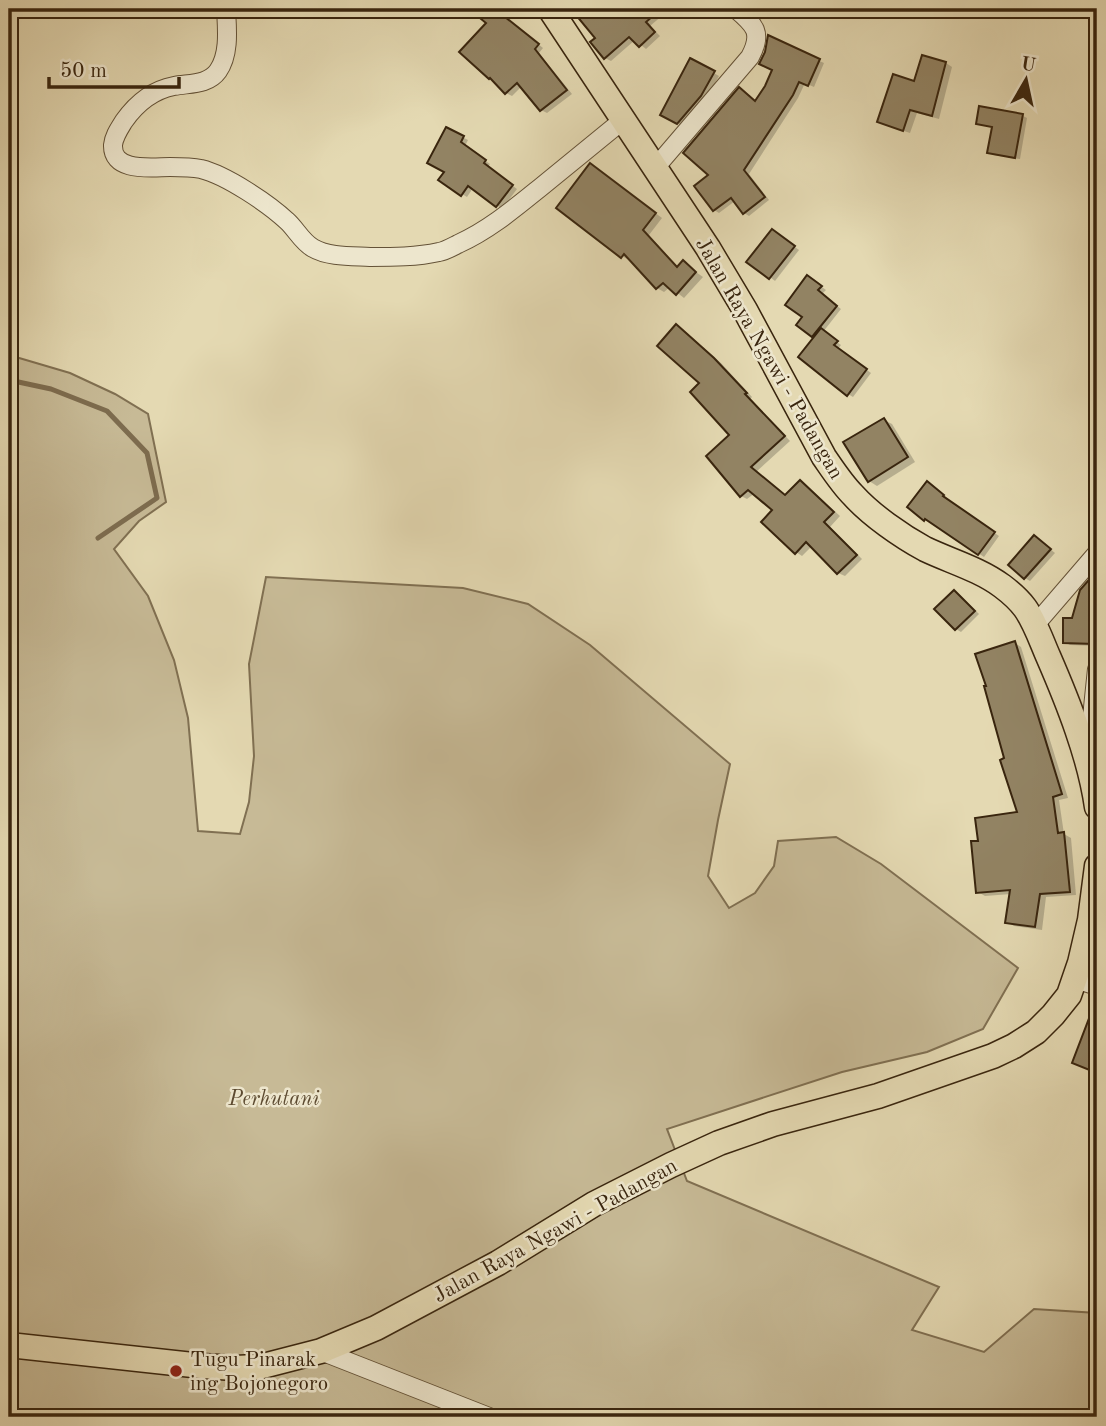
<svg xmlns="http://www.w3.org/2000/svg" width="1106" height="1426" font-family="'Old Standard TT',serif">
	<style>
		.green { fill: #c7ba96; stroke: #807052; stroke-width: 2 }
		.shadow { fill: #0003 }
		.lines { fill: none; stroke-linecap: round; stroke-linejoin: round }
		.stream { stroke: #7d6c4f; stroke-width: 5 }
		.building { fill: #928363; stroke: #39250e; stroke-width: 2 }
		.minor-casing { stroke: #645237; stroke-width: 20 }
		.highway-casing { stroke: #39250e; stroke-width: 27 }
		.minor { stroke: #ede6cd; stroke-width: 18 }
		.highway { stroke: #e4d9b2; stroke-width: 24 }
		.poi-dot { fill: #8f2418; stroke: #ede6cd; stroke-width: 2.5 }
		.labels { text-anchor: middle; stroke-width: 5; stroke-linejoin: round; paint-order: stroke }
		.street-label { font-size: 21px; fill: #39250e; stroke: #ede6cd }
		.park-label { font-size: 21px; font-style: italic; fill: #5c4a30; stroke: #ede6cd }
		.poi-label { font-size: 21px; fill: #39250e; stroke: #ede6cd; text-anchor: start }
	</style>
	<rect width="100%" height="100%" fill="#e4d9b2"/>
	<filter id="stains"><feTurbulence type="fractalNoise" baseFrequency=".00286" numOctaves="4"/><feColorMatrix values="0 0 0 0 .2 0 0 0 0 .09 0 0 0 0 .02 0 0 0 .5 -.17"/></filter>
	<radialGradient id="worn" r=".72"><stop offset=".6" stop-color="#630" stop-opacity="0"/><stop offset="1" stop-color="#630" stop-opacity=".3"/></radialGradient>
	<!-- green -->
	<path class="green" d="M9,355L70,373L115,394L148,414L166,502L139,521L114,549L148,596L174,660L188,718L198,831L240,834L249,802L254,756L249,664L266,577L463,588L528,604L590,645L730,764L718,820L708,876L729,908L755,893L774,866L778,841L836,837L881,864L1018,968L983,1029L927,1052L842,1072L667,1129L687,1181L939,1287L912,1330L984,1352L1034,1309L1097,1313V1417H9Z"/>
	<!-- shadow -->
	<g class="shadow">
		<path d="M472,9H495L543,48L539,53L572,94L547,113L541,110L522,86L512,96L506,93L488,22Z"/>
		<path d="M573,9H670L650,26L660,36L646,49L635,40L611,61L605,58L597,38Z"/>
		<path d="M792,9H808L805,15Z"/>
		<path d="M769,38L824,63L814,87L805,83L798,98L749,174L769,200L749,216L744,213L735,201L719,213L714,210L711,175L756,103L774,70L767,52Z"/>
		<path d="M923,57L946,63L952,67L939,119L917,113L910,133L886,125L915,84Z"/>
		<path d="M691,60L719,76L706,99L683,126L662,114Z"/>
		<path d="M981,108L1023,116L1027,118L1020,159L993,155L989,152L994,128L978,123Z"/>
		<path d="M447,129L468,140L465,146L490,164L488,167L517,189L502,209L473,188L467,197L462,194L446,172Z"/>
		<path d="M598,170L662,218L649,235L679,268L683,263L703,277L684,298L670,287L664,292L657,288L631,259L629,260L622,256Z"/>
		<path d="M777,234L799,250L775,281L749,261Z"/>
		<path d="M812,280L826,290L822,294L841,309L823,332L841,345L838,349L871,373L853,397L848,394L816,338L813,336L804,317Z"/>
		<path d="M677,326L683,330L721,363L752,397L750,399L790,441L756,472L786,497L800,482L807,486L840,516L830,527L862,559L845,576L838,573L812,546L802,556L796,552L775,509L755,493L747,499L741,496L731,435L702,383Z"/>
		<path d="M884,420L892,424L915,462L877,486L869,481Z"/>
		<path d="M932,486L948,499L947,500L999,536L984,557L931,521L930,522L925,520L909,507Z"/>
		<path d="M1039,540L1055,553L1030,581L1025,578Z"/>
		<path d="M1095,576H1097V646L1070,645L1065,642L1073,620Z"/>
		<path d="M955,592L960,595L979,614L961,632L956,629L937,609Z"/>
		<path d="M1015,643L1021,647L1068,798L1059,800L1064,834L1071,838L1076,895L1046,897L1042,930L1014,926L1007,922L1011,894L985,896L978,892L980,842L1020,813L1006,759Z"/>
	</g>
	<g class="lines">
		<!-- stream -->
		<path class="stream" d="M9,380L51,389L107,411L147,453L157,498L98,538"/>
	</g>
	<!-- building -->
	<g class="building">
		<path d="M469,9H495L539,44L535,49L567,90L540,111L517,83L505,94L490,78L489,79L459,52L486,23Z"/>
		<path d="M571,9H661L646,22L655,32L639,47L629,37L604,59L590,42L595,38Z"/>
		<path d="M768,35L820,59L808,86L799,82L793,95L744,170L765,197L743,214L731,198L713,211L694,186L708,175L683,153L739,87L755,101L765,86L772,70L759,64L765,52Z"/>
		<path d="M922,55L946,62L932,116L910,110L903,131L877,122L893,74L914,81Z"/>
		<path d="M690,58L715,71L701,96L677,124L660,115Z"/>
		<path d="M979,106L1023,114L1015,158L987,153L992,127L976,124Z"/>
		<path d="M446,127L464,136L461,142L486,160L484,163L513,185L496,207L468,186L461,196L438,180L444,172L427,163Z"/>
		<path d="M590,163L656,213L643,230L677,267L683,260L696,272L676,295L663,283L656,289L624,254L621,258L556,208Z"/>
		<path d="M772,229L795,246L769,279L746,262Z"/>
		<path d="M807,275L822,286L818,290L837,306L812,337L796,325L802,317L785,305Z"/>
		<path d="M676,324L714,358L747,393L745,394L785,436L751,467L785,495L800,480L834,512L824,522L857,555L837,574L806,542L795,554L761,522L772,510L748,490L740,497L706,456L729,435L690,392L699,383L657,346Z"/>
		<path d="M821,328L838,341L834,345L867,369L847,396L798,357Z"/>
		<path d="M884,418L908,457L868,482L843,442Z"/>
		<path d="M927,481L944,495L943,496L995,532L978,555L925,519L924,521L907,507Z"/>
		<path d="M1034,535L1051,549L1024,579L1008,565Z"/>
		<path d="M1094,574H1097L1095,644L1063,643V618H1072L1080,590Z"/>
		<path d="M954,590L975,611L955,630L934,609Z"/>
		<path d="M1015,641L1062,794L1053,797L1058,833L1064,832L1070,892L1040,894L1035,927L1005,923L1010,890L976,893L971,841H978L975,818L1017,812L1000,760L1004,758L984,686H986L975,654Z"/>
		<path d="M1096,1000H1097V1073L1072,1063Z"/>
	</g>
	<g class="lines">
		<defs>
			<g id="minor">
				<path d="M226,9C227,28 230,54 218,71C208,85 190,83 174,86C153,90 136,104 124,121C119,129 114,136 113,145C112,173 152,167 170,167C180,167 191,167 201,169C226,175 269,204 287,221C296,229 302,242 313,248C328,257 352,256 370,257C392,257 417,257 439,252C445,251 452,247 458,244C489,230 515,208 541,187C568,165 596,142 623,120"/>
				<path d="M655,168L750,57C763,33 755,25 736,9"/>
				<path d="M1035,625L1097,553"/>
				<path d="M1088,756L1097,669"/>
				<path d="M1075,979L1097,986"/>
				<path d="M321,1351L489,1417"/>
			</g>
			<g id="highway">
				<path d="M550,9L708,248L745,310L824,457C833,470 842,484 853,495C871,515 901,536 925,549C950,561 979,569 1002,586C1010,592 1019,600 1025,608C1035,622 1041,640 1048,656C1068,702 1090,757 1097,807"/>
				<path d="M9,1345L202,1366L235,1368L259,1367L321,1351L376,1328L498,1263L594,1204L671,1165L719,1143L773,1124L878,1096L993,1056L1014,1046L1036,1032L1053,1015L1069,995L1080,963L1090,920L1097,866"/>
			</g>
		</defs>
		<!-- minor casing -->
		<use href="#minor" class="minor-casing"/>
		<!-- highway casing -->
		<use href="#highway" class="highway-casing"/>
		<!-- minor -->
		<use href="#minor" class="minor"/>
		<!-- highway -->
		<use href="#highway" class="highway"/>
	</g>
	<!-- markers -->
	<circle class="poi-dot" cx="176" cy="1371" r="7"/>
	<g class="labels">
		<!-- street labels -->
		<g class="street-label">
			<text transform="translate(770 358) rotate(60)" y="7">Jalan Raya Ngawi - Padangan</text>
			<text transform="translate(555 1230) rotate(-29)" y="7">Jalan Raya Ngawi - Padangan</text>
		</g>
		<!-- park labels -->
		<g class="park-label">
			<text x="274" y="1105">Perhutani</text>
		</g>
		<!-- poi labels -->
		<g class="poi-label">
			<text x="190" y="1366">Tugu Pinarak<tspan x="190" dy="24">ing Bojonegoro</tspan></text>
		</g>
	</g>
	<!-- margin -->
	<rect width="1106" height="1426" fill="none" stroke="#e4d9b2" stroke-width="35"/>
	<rect x="10" y="10" width="1085" height="1405" fill="none" stroke="#39250e" stroke-width="3.5"/>
	<rect x="18" y="18" width="1071" height="1391" fill="none" stroke="#39250e" stroke-width="2"/>
	<!-- north arrow -->
	<g transform="translate(1026 80) rotate(9)" stroke="#ede6cd" stroke-width="5" paint-order="stroke">
	<path d="M0-5L12 26L0 18L-12 26Z" fill="#39250e"/>
	<text y="-10" font-size="19" font-weight="bold" text-anchor="middle" fill="#39250e">U</text>
	</g>
	<!-- scale -->
	<path d="M49 77v10h130v-10" fill="none" stroke="#39250e" stroke-width="3.5"/>
	<text x="60" y="77" font-size="21" fill="#39250e" stroke="#ede6cd" stroke-width="5" paint-order="stroke">50 m</text>
	<rect width="100%" height="100%" filter="url(#stains)"/>
	<rect width="100%" height="100%" fill="url(#worn)"/>
</svg>
